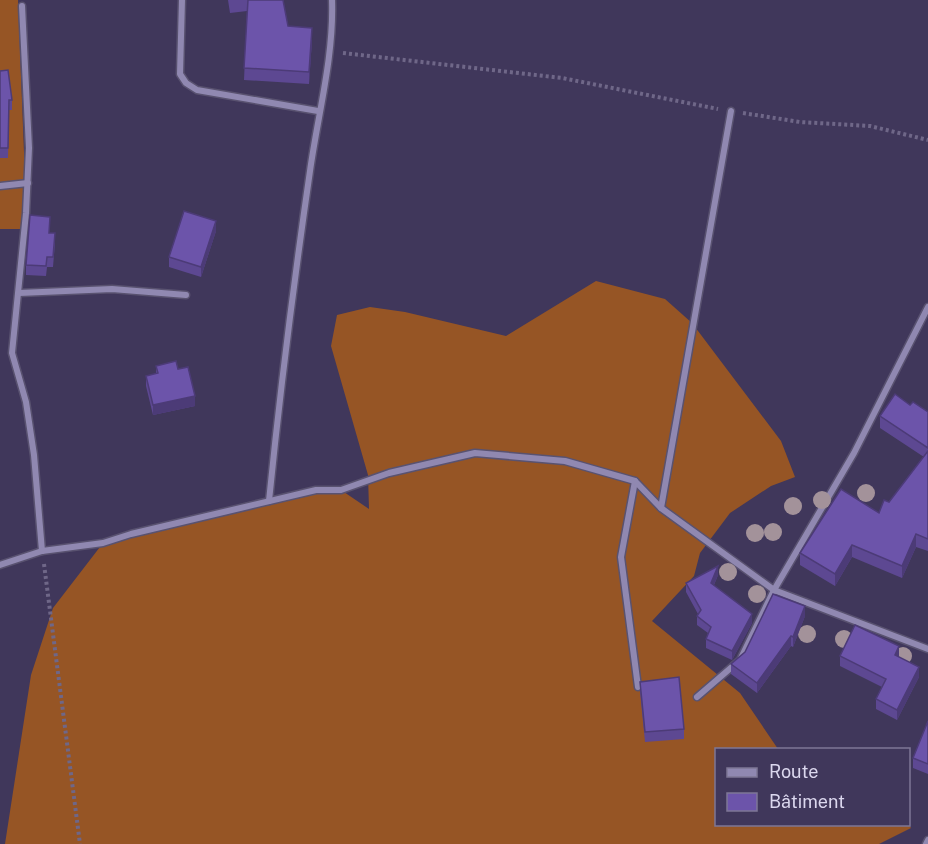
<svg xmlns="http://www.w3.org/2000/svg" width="928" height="844" font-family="'Public Sans',sans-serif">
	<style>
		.forest { fill: #965525 }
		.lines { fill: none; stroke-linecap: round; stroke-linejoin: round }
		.street-casing { stroke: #595270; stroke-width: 9 }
		.path { stroke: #6f6788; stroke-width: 4; stroke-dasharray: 3 3; stroke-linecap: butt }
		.street { stroke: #9088b1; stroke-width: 6 }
		.tree { fill: #a3929a }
		.wall { fill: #5d4892 }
		.shaded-wall { fill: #4c3b77 }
		.building { fill: #6c54aa; stroke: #4c3b77; stroke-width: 1.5 }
	</style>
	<rect width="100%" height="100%" fill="#40375b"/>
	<!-- forest -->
	<g class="forest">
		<path d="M0,0H18L27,229H0Z"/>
		<path d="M596,281L665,299L692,323L781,441L795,477L771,486L730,513L700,553L694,576L652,621L740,693L778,749L716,750V824H908L911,828L879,844H5L31,675L53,608L103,543L316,490H341L369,509L368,475L331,346L337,315L370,307L405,312L506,336Z"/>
	</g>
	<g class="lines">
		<defs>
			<g id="street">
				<path d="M182,0L180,74L186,83L197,90L318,111"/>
				<path d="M22,6L29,148L26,213L12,353L26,402L34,455L42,551"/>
				<path d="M0,186L28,183"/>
				<path d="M19,293L112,289L186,295"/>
				<path d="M635,481L621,557L638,687"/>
				<path d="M269,501C280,391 294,281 310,171C318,114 334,57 332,0"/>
				<path d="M661,508L731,111"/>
				<path d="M0,565L42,551L103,543L131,534L316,490H341L389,473L475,453L565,461L635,481L661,508L774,590L928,649"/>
				<path d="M697,697L740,660L774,590L854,453L928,307"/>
				<path d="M926,844L928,840"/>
			</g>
		</defs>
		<!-- street casing -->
		<use href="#street" class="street-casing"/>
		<!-- path -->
		<g class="path">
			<path d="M343,53L562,78L718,109"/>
			<path d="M743,113L800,122L870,126L928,140"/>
			<path d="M44,564L80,844"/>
		</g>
		<!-- street -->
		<use href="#street" class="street"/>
	</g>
	<!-- trees -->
	<g class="tree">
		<circle cx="866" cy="493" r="9"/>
		<circle cx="822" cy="500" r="9"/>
		<circle cx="793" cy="506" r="9"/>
		<circle cx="773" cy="532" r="9"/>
		<circle cx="755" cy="533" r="9"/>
		<circle cx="728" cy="572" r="9"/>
		<circle cx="757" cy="594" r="9"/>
		<circle cx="807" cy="634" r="9"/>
		<circle cx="844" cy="639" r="9"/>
		<circle cx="903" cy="656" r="9"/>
	</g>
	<!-- wall -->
	<g class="wall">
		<path d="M228,0H283L288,26L312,40L309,84L244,80L247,11L230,13Z"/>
		<path d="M0,71L12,100V110H9L8,158H0Z"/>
		<path d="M216,231L201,277L169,267V257Z"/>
		<path d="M50,233L55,243L53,267H47L46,276L26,275V265Z"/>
		<path d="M156,366L178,369L195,406L153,415L146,386V376L156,374Z"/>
		<path d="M910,405L928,412V551L916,547L902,578L852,557L835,586L800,565V553L879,513L889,502L924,457L880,428V416Z"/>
		<path d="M718,575L714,585L752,623L732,660L706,648V639L708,633L697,625V616L698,614L686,592V583Z"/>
		<path d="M805,616L793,647L791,646L757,693L731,674V664Z"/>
		<path d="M840,656L899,657L919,677L897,720L876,709V699L882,687L840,666Z"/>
		<path d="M640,682L684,729V739L645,742L640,692Z"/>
		<path d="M928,721V774L913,768V758Z"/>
	</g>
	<!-- shaded-wall -->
	<g class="shaded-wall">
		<path d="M312,28V40L309,84V72Z"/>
		<path d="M216,221V231L201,277V267Z"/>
		<path d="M195,396V406L153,415V405Z"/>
		<path d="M916,534V547L902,578V566Z"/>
		<path d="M852,545V557L835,586V574Z"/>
		<path d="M718,566V575L711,592V583Z"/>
		<path d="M805,606V616L793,647V637Z"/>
		<path d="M752,614V623L732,660V651Z"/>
		<path d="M791,636V646L757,693V683Z"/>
		<path d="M899,646V656L895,665V655Z"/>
		<path d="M919,667V677L897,720V710Z"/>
	</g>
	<!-- building -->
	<g class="building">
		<path d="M248,0H283L288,26L312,28L309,72L244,68Z"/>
		<path d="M8,70L12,100H9L8,148H0V71Z"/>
		<path d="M184,211L216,221L201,267L169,257Z"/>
		<path d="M30,215L50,217L49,233H55L53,257H47L46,266L26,265Z"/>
		<path d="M176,361L178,369L188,367L195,396L153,405L146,376L158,373L156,366Z"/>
		<path d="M895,394L910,405L913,402L928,412V448L880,416Z"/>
		<path d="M928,451V539L916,534L902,566L852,545L835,574L800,553L841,489L879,513L884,500L889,502Z"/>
		<path d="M718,566L711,583L752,614L732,651L706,639L711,627L697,616L701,610L686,583Z"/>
		<path d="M773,594L805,606L793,637L791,636L757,683L731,664L745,652Z"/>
		<path d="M855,625L899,646L895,655L919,667L897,710L876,699L886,679L840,656Z"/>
		<path d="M679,677L684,729L645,732L640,682Z"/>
		<path d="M928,721V764L913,758Z"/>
	</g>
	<!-- legend -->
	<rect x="715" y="748" width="195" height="78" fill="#40375b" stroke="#7e7796" stroke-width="1.5"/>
	<rect x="727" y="768" width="30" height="9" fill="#9088b1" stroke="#7e7796" stroke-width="1.5"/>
	<text x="769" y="778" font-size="18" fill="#dbd7ee">Route</text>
	<rect x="727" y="793" width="30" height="18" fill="#6c54aa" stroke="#7e7796" stroke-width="1.5"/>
	<text x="769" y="808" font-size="18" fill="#dbd7ee">Bâtiment</text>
</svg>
